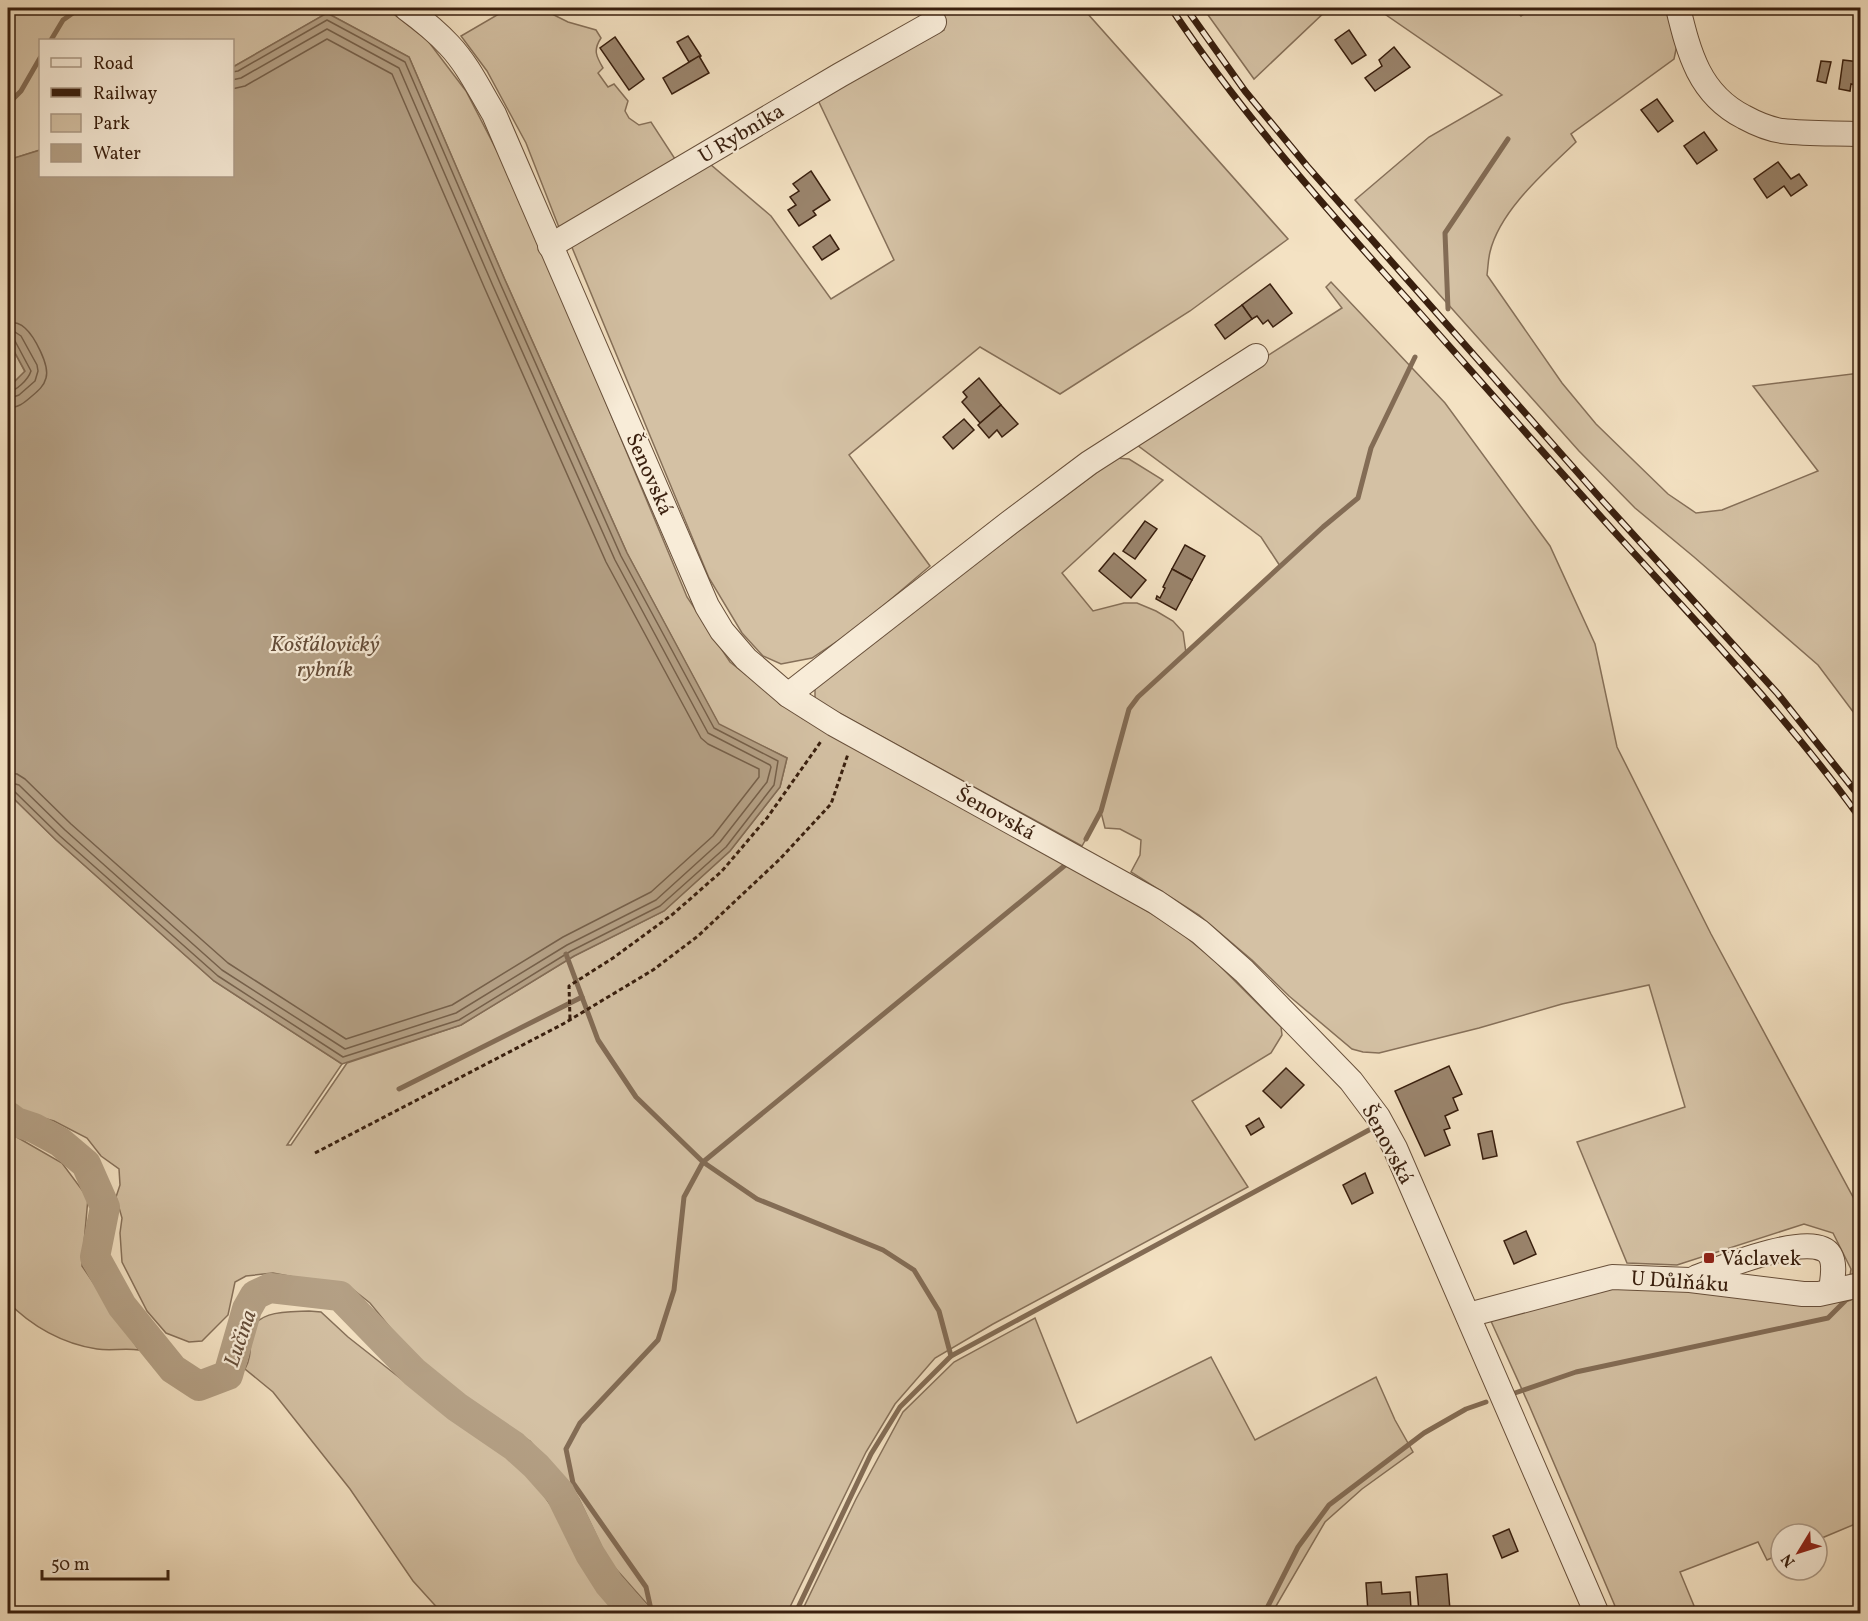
<svg xmlns="http://www.w3.org/2000/svg" width="1868" height="1621" font-family="Vollkorn,serif">
	<style>
		.green { fill: #d4c1a4; stroke: #867059; stroke-width: 1.5 }
		.water { fill: #b4a085; stroke: #836c55; stroke-width: 1.5 }
		.lines { fill: none; stroke-linecap: round; stroke-linejoin: round }
		.shore { stroke: #76604a; stroke-width: 1.5 }
		.stream { stroke: #836c55; stroke-width: 5 }
		.river { stroke: #b4a085; stroke-width: 30 }
		.building { fill: #9a846c; stroke: #391f0e; stroke-width: 1.5 }
		.minor-casing { stroke: #68503b; stroke-width: 26 }
		.path { stroke: #391f0e; stroke-width: 3; stroke-dasharray: 4.5 3; stroke-linecap: butt }
		.minor { stroke: #f8ecd8; stroke-width: 24 }
		.rail-casing { stroke: #391f0e; stroke-width: 7 }
		.rail { stroke: #f8ecd8; stroke-width: 4.5; stroke-dasharray: 14; stroke-linecap: butt }
		.poi-dot { fill: #8f2418; stroke: #f8ecd8; stroke-width: 2 }
		.labels { text-anchor: middle; stroke-width: 4.5; stroke-linejoin: round; paint-order: stroke }
		.street-label { font-size: 21px; fill: #391f0e; stroke: #f8ecd8 }
		.poi-label { font-size: 21px; fill: #391f0e; stroke: #f8ecd8; text-anchor: start }
		.water-label { font-size: 22px; font-style: italic; fill: #644c38; stroke: #f8ecd8 }
	</style>
	<rect width="100%" height="100%" fill="#f4e2c3"/>
	<filter id="stains"><feTurbulence type="fractalNoise" baseFrequency=".00333" numOctaves="4"/><feColorMatrix values="0 0 0 0 .2 0 0 0 0 .09 0 0 0 0 .02 0 0 0 .5 -.17"/></filter>
	<radialGradient id="worn" r=".72"><stop offset=".6" stop-color="#630" stop-opacity="0"/><stop offset="1" stop-color="#630" stop-opacity=".3"/></radialGradient>
	<!-- green -->
	<g class="green">
		<path d="M8,8H386L428,41L466,91L499,155L577,333L687,597L730,662L802,718L1082,871L1175,928L1214,960L1281,1027L1282,1035L1271,1053L1192,1101L1248,1187L993,1324L935,1358L895,1404L866,1452L787,1613H655L608,1560L579,1499L571,1487L530,1441L475,1408L424,1369L370,1303L351,1288L273,1273L246,1276L235,1282L228,1315L202,1341L189,1342L166,1333L147,1311L122,1262L120,1233L122,1218L116,1197L120,1185L119,1169L101,1156L87,1138L54,1121L10,1109L8,1106V793L56,840L214,981L342,1064L287,1145H291L347,1063L461,1025L574,956L664,911L730,851L780,787L787,758L719,725L627,553L505,280L409,57L327,13L233,67L232,40H40V150L8,160Z"/>
		<path d="M509,8H540L568,22L596,30L601,38C593,50 596,56 603,68L598,73L608,87L614,84L628,101L625,111L629,118L639,125L651,122L677,162L560,230L526,143L487,71L461,36Z"/>
		<path d="M936,8H1086L1088,14L1288,239L1190,311L1060,394L980,347L849,455L930,566L857,628L812,658L781,664L763,656L742,633L709,578L571,245L704,159L771,216L831,299L894,260L818,100L944,30L932,10Z"/>
		<path d="M1203,8H1333L1328,9L1254,79Z"/>
		<path d="M1376,8H1513L1521,16L1532,8H1669L1678,40L1674,59L1571,134L1576,142C1546,171 1500,210 1490,252C1488,260 1488,268 1487,275L1562,383L1596,424L1668,494L1696,513L1722,510L1818,471L1753,386L1860,373V721L1818,665L1694,557L1635,508L1579,451L1355,200L1429,137L1502,95Z"/>
		<path d="M1331,282L1445,403L1550,546L1595,644L1617,747L1711,934L1860,1210V1522L1817,1540V1534H1781V1554L1767,1560L1758,1542L1680,1572L1697,1613H1618L1529,1405L1490,1319L1614,1285L1846,1300L1851,1269L1833,1233L1804,1224L1677,1265L1627,1263L1577,1142L1685,1107L1649,985L1562,1004L1479,1028L1379,1053L1363,1052L1352,1049L1289,996L1252,960L1199,915L1131,872L1140,855L1141,840L1120,829L1105,828L1101,812L1082,846L815,700V689L823,678L1116,458L1129,459L1163,480L1062,573L1093,611L1124,603H1137L1156,611L1173,621L1183,632L1186,653L1280,566L1261,537L1133,442L1342,308L1326,287Z"/>
		<path d="M8,340L25,372L8,388Z"/>
		<path d="M8,1132L62,1163L88,1198L82,1266L139,1350C125,1348 110,1351 97,1349C63,1344 31,1326 8,1302Z"/>
		<path d="M309,1311L321,1312L348,1337L438,1408L496,1447L528,1473L562,1521L573,1550L619,1613H442L413,1581L350,1489L273,1392L245,1369C251,1358 250,1349 251,1337C252,1309 290,1312 309,1311Z"/>
		<path d="M1035,1318L1077,1423L1211,1357L1255,1440L1376,1377L1395,1420L1413,1452L1362,1489L1325,1522L1272,1613H801L856,1499L903,1412L954,1362Z"/>
	</g>
	<!-- water -->
	<path class="water" d="M327,13L409,57L505,280L627,553L719,724L787,758L780,787L730,851L664,911L574,956L461,1025L342,1064L214,981L56,840L8,793V388L25,371L8,340V160L40,150V176H232L233,67Z"/>
	<g class="lines">
		<!-- shore -->
		<g class="shore">
			<path d="M8,322C14,322 20,323 25,328C34,336 50,365 46,378C44,386 38,391 32,396C24,403 18,408 8,408"/>
			<path d="M8,331L15,332L21,336L37,365L38,371L35,381L19,395L8,399"/>
			<path d="M8,338L15,341L31,371C28,380 16,391 8,392"/>
			<path d="M8,773L17,774L25,779L71,824L228,963L346,1039L452,1005L563,937L651,892L713,836L759,777V769L708,744L701,738L606,562L485,289L392,74L327,39L245,86L232,89"/>
			<path d="M8,782L19,785L65,830L222,970L345,1049L456,1013L567,945L656,900L720,842L767,782L771,767L770,765L708,733L615,560L493,286L399,68L327,29L241,78L232,80"/>
			<path d="M8,789L14,791L60,836L218,976L343,1057L459,1020L571,951L660,906L726,847L774,785L778,761L714,728L621,556L500,283L405,62L327,20L238,71L232,72"/>
		</g>
		<!-- stream -->
		<g class="stream">
			<path d="M51,40L63,20L80,8"/>
			<path d="M8,104L21,91L40,58"/>
			<path d="M1448,309L1445,233L1508,139"/>
			<path d="M1086,839L1101,811L1129,709L1138,697L1323,527L1358,498L1371,448L1415,357"/>
			<path d="M566,954L598,1040L636,1097L703,1162L757,1199L883,1250L914,1270L939,1311L951,1356L900,1407L871,1454L795,1614"/>
			<path d="M399,1089L582,997"/>
			<path d="M951,1356L1369,1130"/>
			<path d="M1515,1393L1576,1372L1828,1318L1846,1300L1851,1298"/>
			<path d="M652,1614L646,1587L573,1483L566,1449L580,1423L658,1340L674,1290L684,1197L703,1162L1069,862"/>
			<path d="M1264,1614L1298,1547L1329,1505L1424,1433L1466,1409L1486,1402"/>
		</g>
		<!-- river -->
		<path class="river" d="M8,1116L16,1122L34,1128L60,1142L86,1164L105,1207L95,1257L122,1306L173,1369L199,1386L228,1375L247,1309L255,1295L270,1288L340,1296L414,1372L457,1407L514,1446L536,1466L560,1493L590,1554L609,1584L635,1614"/>
	</g>
	<!-- building -->
	<g class="building">
		<path d="M1349,30L1366,55L1352,64L1335,40Z"/>
		<path d="M688,36L701,56L689,62L677,42Z"/>
		<path d="M615,37L644,79L629,90L600,48Z"/>
		<path d="M1394,47L1410,67L1375,91L1365,78L1382,66L1379,60Z"/>
		<path d="M699,56L709,73L672,94L663,78Z"/>
		<path d="M1843,60L1860,62V86L1851,84L1850,91L1839,89Z"/>
		<path d="M1821,61L1831,62L1826,83L1817,81Z"/>
		<path d="M1657,99L1673,121L1658,132L1641,110Z"/>
		<path d="M1704,132L1717,150L1697,164L1684,146Z"/>
		<path d="M1778,162L1791,179L1799,174L1807,185L1791,196L1784,186L1767,198L1754,179Z"/>
		<path d="M811,171L830,200L813,211L816,215L799,226L788,210L796,205L790,197L799,191L793,184Z"/>
		<path d="M830,235L839,249L822,260L813,247Z"/>
		<path d="M1270,284L1292,313L1273,327L1268,320L1263,324L1257,316L1252,319L1242,305Z"/>
		<path d="M1242,305L1252,319L1225,339L1215,325Z"/>
		<path d="M979,378L1001,405L980,423L962,402L967,397L963,392Z"/>
		<path d="M1001,405L1018,424L1002,437L997,430L989,438L978,425Z"/>
		<path d="M964,419L974,430L953,449L943,437Z"/>
		<path d="M1145,521L1157,529L1135,559L1123,551Z"/>
		<path d="M1185,545L1205,556L1192,580L1172,569Z"/>
		<path d="M1114,553L1146,580L1131,598L1099,571Z"/>
		<path d="M1172,569L1192,580L1176,610L1156,599L1157,596L1160,598L1165,588L1163,587Z"/>
		<path d="M1449,1066L1462,1094L1453,1098L1458,1110L1445,1116L1450,1128L1444,1130L1450,1145L1425,1156L1395,1091Z"/>
		<path d="M1286,1068L1304,1085L1281,1108L1263,1091Z"/>
		<path d="M1259,1118L1264,1127L1251,1135L1246,1126Z"/>
		<path d="M1492,1131L1497,1156L1483,1159L1478,1134Z"/>
		<path d="M1365,1173L1373,1193L1352,1204L1343,1185Z"/>
		<path d="M1526,1231L1536,1254L1514,1264L1504,1241Z"/>
		<path d="M1509,1529L1518,1551L1502,1558L1493,1536Z"/>
		<path d="M1447,1574L1450,1610L1419,1612L1416,1577Z"/>
		<path d="M1381,1582L1382,1594L1410,1592L1411,1609L1368,1612L1366,1583Z"/>
	</g>
	<g class="lines">
		<defs>
			<g id="minor">
				<path d="M406,8C421,19 436,31 449,45C468,65 480,91 494,114L707,606L722,631L746,659L788,695L834,724L1156,902L1200,932L1244,971L1351,1081L1378,1117L1395,1148L1597,1614"/>
				<path d="M1678,8C1689,53 1699,94 1744,117C1755,123 1769,129 1782,131C1808,134 1835,133 1860,134"/>
				<path d="M550,246L840,75L934,22"/>
				<path d="M788,695L1009,523L1089,463L1256,356"/>
				<path d="M1695,1278C1718,1269 1814,1229 1830,1255C1836,1265 1832,1280 1831,1291"/>
				<path d="M1468,1315L1612,1277L1690,1280L1803,1294H1819L1860,1285"/>
			</g>
		</defs>
		<!-- minor casing -->
		<use href="#minor" class="minor-casing"/>
		<!-- path -->
		<g class="path">
			<path d="M570,1019L569,986L613,958L673,914L722,871L767,818L822,740"/>
			<path d="M315,1153L563,1024L653,970L698,936L780,859L831,804L848,754"/>
		</g>
		<!-- minor -->
		<use href="#minor" class="minor"/>
		<defs>
			<g id="rail">
				<path d="M1171,8C1234,103 1309,189 1385,274C1464,362 1541,451 1620,538C1703,629 1788,718 1860,818"/>
				<path d="M1186,8L1245,91L1307,166L1601,499L1778,694L1860,797"/>
			</g>
		</defs>
		<!-- rail casing -->
		<use href="#rail" class="rail-casing"/>
		<!-- rail -->
		<use href="#rail" class="rail"/>
	</g>
	<!-- markers -->
	<rect class="poi-dot" x="1703" y="1252" width="12" height="12" rx="3"/>
	<g class="labels">
		<!-- street labels -->
		<g class="street-label">
			<text transform="translate(741 133) rotate(-31)" y="7">U Rybníka</text>
			<text transform="translate(650 474) rotate(66)" y="7">Šenovská</text>
			<text transform="translate(996 813) rotate(29)" y="7">Šenovská</text>
			<text transform="translate(1388 1144) rotate(62)" y="7">Šenovská</text>
			<text transform="translate(1680 1281) rotate(4)" y="7">U Důlňáku</text>
		</g>
		<!-- poi labels -->
		<g class="poi-label">
			<text x="1721" y="1265">Václavek</text>
		</g>
		<!-- water labels -->
		<g class="water-label">
			<text x="325" y="651">Košťálovický<tspan x="325" dy="25">rybník</tspan></text>
			<text transform="translate(239 1338) rotate(-71)" y="8">Lučina</text>
		</g>
	</g>
	<!-- margin -->
	<rect width="1868" height="1621" fill="none" stroke="#f4e2c3" stroke-width="30"/>
	<rect x="9" y="9" width="1850" height="1603" fill="none" stroke="#391f0e" stroke-width="3"/>
	<rect x="15" y="15" width="1838" height="1591" fill="none" stroke="#391f0e" stroke-width="1.5"/>
	<!-- legend -->
	<rect x="39" y="39" width="195" height="138" fill="#f8ecd8" stroke="#ac9a87" stroke-width="1.5"/>
	<rect x="51" y="58" width="30" height="9" fill="#f8ecd8" stroke="#ac9a87" stroke-width="1.5"/>
	<text x="93" y="69" font-size="18" fill="#391f0e">Road</text>
	<rect x="51" y="88" width="30" height="9" fill="#391f0e" stroke="#ac9a87" stroke-width="1.5"/>
	<text x="93" y="99" font-size="18" fill="#391f0e">Railway</text>
	<rect x="51" y="114" width="30" height="18" fill="#d4c1a4" stroke="#ac9a87" stroke-width="1.5"/>
	<text x="93" y="129" font-size="18" fill="#391f0e">Park</text>
	<rect x="51" y="144" width="30" height="18" fill="#b4a085" stroke="#ac9a87" stroke-width="1.5"/>
	<text x="93" y="159" font-size="18" fill="#391f0e">Water</text>
	<!-- north arrow -->
	<g transform="translate(1799 1552) rotate(232)"><circle r="28" fill="#f8ecd8" stroke="#ac9a87" stroke-width="1.5"/>
	<path d="M0-4.5L10 22L0 15L-10 22Z" fill="#8f2418"/>
	<text y="-9" font-size="16" font-weight="bold" text-anchor="middle" fill="#391f0e">N</text>
	</g>
	<!-- scale -->
	<path d="M42 1570v9h126v-9" fill="none" stroke="#391f0e" stroke-width="3"/>
	<text x="51" y="1570" font-size="18" fill="#391f0e" stroke="#f8ecd8" stroke-width="4.5" paint-order="stroke">50 m</text>
	<rect width="100%" height="100%" filter="url(#stains)"/>
	<rect width="100%" height="100%" fill="url(#worn)"/>
</svg>
